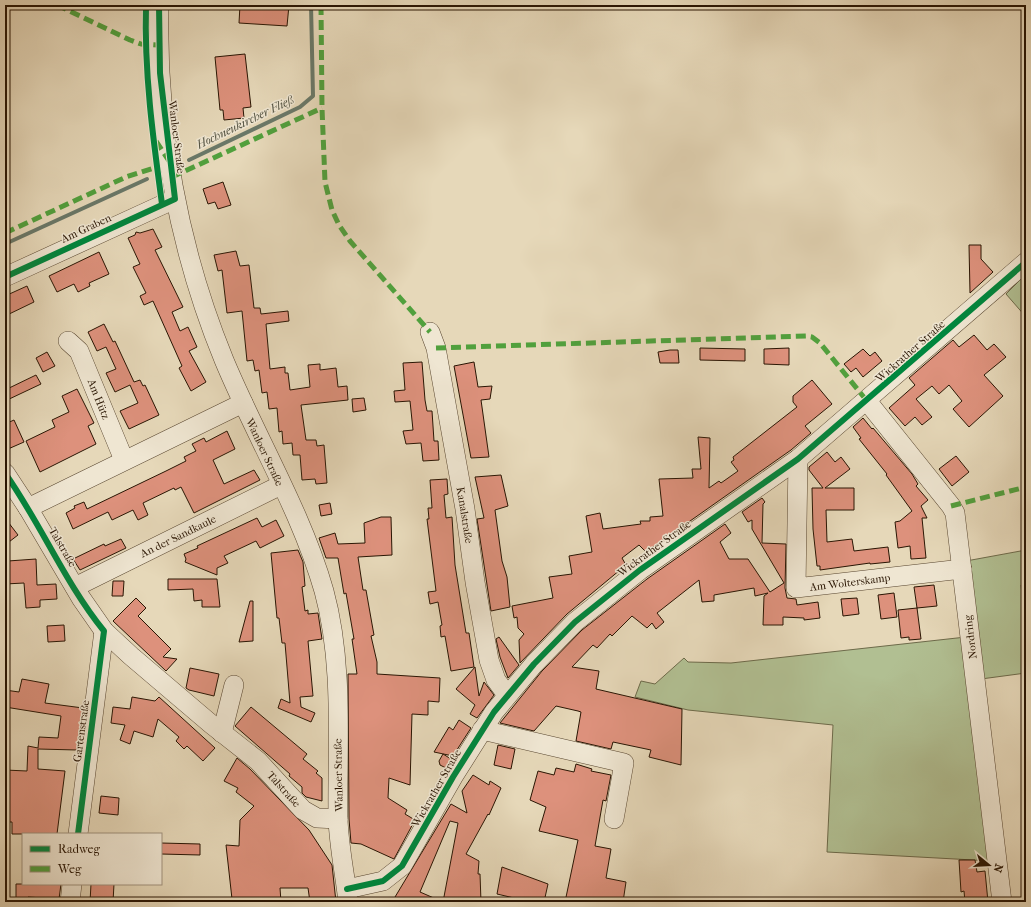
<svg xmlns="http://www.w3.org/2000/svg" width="1031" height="907" font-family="'IM FELL French Canon',serif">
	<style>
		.green { fill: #b1bf92; stroke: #6d6a4a }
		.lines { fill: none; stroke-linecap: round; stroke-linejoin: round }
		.stream { stroke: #6a7868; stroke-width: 4 }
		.building { fill: #dd917c; stroke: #291503 }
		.minor-casing { stroke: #584630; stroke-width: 20 }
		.minor { stroke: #efe6d2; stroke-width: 19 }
		.quiet { stroke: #51a03d; stroke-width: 5; stroke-dasharray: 10 5; stroke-linecap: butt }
		.cycleway-casing { stroke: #efe6d2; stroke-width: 8 }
		.cycleway { stroke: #00873e; stroke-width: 6 }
		.labels { text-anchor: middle; stroke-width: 3; stroke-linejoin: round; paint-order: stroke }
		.street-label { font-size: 11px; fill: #291503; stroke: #efe6d2 }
		.water-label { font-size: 12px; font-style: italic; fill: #4f4f3e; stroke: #efe6d2 }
	</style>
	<rect width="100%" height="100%" fill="#e6d8b9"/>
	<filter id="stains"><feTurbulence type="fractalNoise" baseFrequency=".005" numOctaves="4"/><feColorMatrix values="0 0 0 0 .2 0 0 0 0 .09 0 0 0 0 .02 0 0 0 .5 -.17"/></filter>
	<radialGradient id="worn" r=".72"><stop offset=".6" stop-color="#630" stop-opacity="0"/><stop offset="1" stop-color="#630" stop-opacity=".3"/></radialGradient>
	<!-- green -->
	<g class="green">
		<path d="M1026,274V317L1006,294Z"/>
		<path d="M1026,550V584L1021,585L1026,627V673L981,679L966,561Z"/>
		<path d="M966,637L992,861L827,852L833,725L688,710L635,697L641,681L655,684L684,658L688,662L731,663Z"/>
	</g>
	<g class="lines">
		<!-- stream -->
		<g class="stream">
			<path d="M189,160L300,107L313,96L311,5"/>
			<path d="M5,244L147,179"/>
		</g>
	</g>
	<!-- building -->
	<g class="building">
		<path d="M240,5H289L287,26L239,23Z"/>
		<path d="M245,54L251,107L243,108L244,118L224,120L223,110H220L215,57Z"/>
		<path d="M223,182L231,205L218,209L215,202L208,204L203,189Z"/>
		<path d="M153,229L162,247L155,250L183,307L172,312L180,331L188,327L197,347L189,351L206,382L191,391L179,368L182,366L153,301L144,305L140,296L146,293L133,267L140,264L128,238L135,235L136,232L140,233Z"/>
		<path d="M969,245H981V259L993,272L970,293Z"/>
		<path d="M236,251L240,266L249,265L254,308H260L261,314L288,311L289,321L266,324L270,369L285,367V373H288L290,390L310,387L308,365L320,364V370L336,368L338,387L347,386L348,400L301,405L306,440H316L317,446L324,445L327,483L316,484L315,479L302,480L300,455H293L292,443L283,444L282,431L279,432L277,408L269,409L267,392L262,393L259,370L255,371L253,360L247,361L242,311L227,313L222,270L218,271L214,255Z"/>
		<path d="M99,252L109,274L89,283L90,286L78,292L74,284L57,292L49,276Z"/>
		<path d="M27,286L34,302L5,316V296Z"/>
		<path d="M104,324L113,342L115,341L134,382L140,380L143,386L145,385L159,415L129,429L120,411L138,403L130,385L115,392L106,373L116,369L106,347L97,351L88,332Z"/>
		<path d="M974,335L987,350L994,344L1006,357L984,375L1003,396L969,427L953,409L962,401L949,385L939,394L932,386L916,399L932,417L922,425L915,417L905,426L889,408L915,385L909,378L953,340L959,347Z"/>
		<path d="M700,348L745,349V361L700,360Z"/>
		<path d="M789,348V365L764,364V349Z"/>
		<path d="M863,349L870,356L875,352L882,361L863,377L856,368L851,372L844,364Z"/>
		<path d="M670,350H678L679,363H660L658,352Z"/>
		<path d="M47,352L55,366L43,372L36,358Z"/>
		<path d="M422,362L425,400L427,411H432L434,441H438L439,460L423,461L421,443L406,444L403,431L413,430L410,401L395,402L394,391L405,390L403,363Z"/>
		<path d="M474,362L478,387L492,386L490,399L481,400L489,457L471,458L454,366Z"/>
		<path d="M36,375L41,384L5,401V390Z"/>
		<path d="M812,380L832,404L805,426L811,433L791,450L646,552L639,545L622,558L626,565L567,614L520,663L519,640L524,634L518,628L517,617L514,618L512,606L553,598L549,577L572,574L569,556L592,552L586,516L600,513L603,529L641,524L640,521H650V517L663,516L659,479L693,478L692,469H701L698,437L710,438L709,488L719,481L721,483L738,471L731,462L734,460L733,457L797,407L793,402V396Z"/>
		<path d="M77,389L94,423L88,426L96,444L40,472L26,441L55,427L52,420L69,412L62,396Z"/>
		<path d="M364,398L366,410L353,412L352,399Z"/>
		<path d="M863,418L872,429L873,428L912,474L918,484L916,486L928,500L921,506L927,518H922L926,558L911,559L910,546L898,548L895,522L900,521L912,511L886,475L887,474L859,439L861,438L853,427Z"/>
		<path d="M14,420L24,442L8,449L5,443V424Z"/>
		<path d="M227,431L235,449L213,460L224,484L254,470L260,480L194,513L181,487L175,490L174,488L143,503L148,515L138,520L133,510L112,520L108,512L73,529L66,513L75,508L74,506L84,502L87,509L166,471L186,461L184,457L196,451L192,444L204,438L206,442Z"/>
		<path d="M827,452L835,462L841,457L850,469L825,488H854V510H826L827,542L852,539L854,551L888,547L890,562L870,564V563L820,570V566H817L813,529L812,488H823L809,470V467Z"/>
		<path d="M956,456L969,472L952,486L939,469Z"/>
		<path d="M501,475L508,506L495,510L502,561L507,577L510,607L491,611L477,519L484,518L475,477Z"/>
		<path d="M447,479L448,494L444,495L446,518L452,517L455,565L466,633H469L474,667L451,671L445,636L441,637L440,626L442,625L438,602L430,604L428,592L436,591L427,519H429L428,508H432L430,480Z"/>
		<path d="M762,498L765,502L763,504L762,543L786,544L785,588L787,598L796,599L797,605L818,602L820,618L804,620V618L783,617V625H763L764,596L768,593L755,596L754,588L714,595V601L702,602L699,580L657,613L664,622L656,629L652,623L647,628L632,616L612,636L610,634L597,648L593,645L572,667L599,671L596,689L682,709L681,765L649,757L651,750L613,742L611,749L576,741L581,712L578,711L556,706L534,731L500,723L542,671L582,630L647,579L725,524L731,533L720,542L729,559H748L770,592L784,583L752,529V520L748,522L742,512Z"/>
		<path d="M330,503L332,514L321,516L319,505Z"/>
		<path d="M381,517H391L392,555L358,557L363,590H366L372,624L374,635L371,636L377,662V674L440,678L439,702L428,701V715L412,714L410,785L389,778L388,798L407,810L405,814L415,820L394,859L361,844L351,843L349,819L348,674H357L352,639H354L346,593L344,594L338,558H326L319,538L335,533L338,544L365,543L364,523Z"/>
		<path d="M5,518L18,535L5,545Z"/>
		<path d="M257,518L262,527L276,520L284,536L260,548L256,541L224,556L228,563L217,568V575L185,562L186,559L184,554L198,548L197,546Z"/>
		<path d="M121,539L126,548L80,570L73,559L104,544L105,546Z"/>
		<path d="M298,550L303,562L305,586L302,587L305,611L308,610V614L318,613L322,639L308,641L313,696L300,697L301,707L315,713L311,722L278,708L281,699L290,703L285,643H282L279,618H277L271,553Z"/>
		<path d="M36,559L37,585L56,584L57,599L40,600V607L26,608L24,583L5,584V568H8V561Z"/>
		<path d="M168,579H217L220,607H202V600L194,601L193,589L168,590Z"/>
		<path d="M113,581H124L123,596H112Z"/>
		<path d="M934,585L937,606L917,608L921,639L909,640V637L901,638L898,610L917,608L914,587Z"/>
		<path d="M894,593L897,617L881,619L878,595Z"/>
		<path d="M136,598L146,608L138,616L171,649L163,657L177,659L166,671L113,621Z"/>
		<path d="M857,598L859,614L843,616L841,599Z"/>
		<path d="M250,601H253V641L239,642Z"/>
		<path d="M64,625L65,641L48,642L47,626Z"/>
		<path d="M499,637L519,665L508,678L500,657L496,639Z"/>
		<path d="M475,667L479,696L484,682L494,695L477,718L470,714L475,705L456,689Z"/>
		<path d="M190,668L219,674L214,696L189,690L186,688Z"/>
		<path d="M22,679L49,684L45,703L83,708L77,750L38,749V769L65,771L57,834H12V822H5V770L27,771L28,746L38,748L39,737L58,738L61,716L5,707V690L19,692Z"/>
		<path d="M132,697L155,701L159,697L215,748L203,761L187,746L184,749L176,741L179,737L158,719L153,737L134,731L130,744L120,740L125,725L111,723L113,707L130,709Z"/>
		<path d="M251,707L307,754L303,759L318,771L316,773L322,778V801L306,797L302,793V787L289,776L290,774L235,726Z"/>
		<path d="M459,720L471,728L453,756L434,752L449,727L453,730Z"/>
		<path d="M498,745L515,749L511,769L494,765Z"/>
		<path d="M443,754L451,759L446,768L440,765L439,761Z"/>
		<path d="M237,758L250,769L309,830L332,865L336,902H310L308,888H280L281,902H243L242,898L232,899L226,845L239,846L240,820L254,806L236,792L238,788L224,781Z"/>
		<path d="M576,764L592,769L591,771L611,775L606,801L603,800L595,846L611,849L606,878L626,882L623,902H565L578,840L539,831L546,807L530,800L538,771L554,775L556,768L574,772Z"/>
		<path d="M473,775L489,785L490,781L501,788L489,815L488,814L466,854L479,861L478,874H480L481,902H443L458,823L450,821L420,892L443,902H392L451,804L467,813L462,791Z"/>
		<path d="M101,796L119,798L118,815L99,813Z"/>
		<path d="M161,843L200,844V855L161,854Z"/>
		<path d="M959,860H975L977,872L985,871L988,902H965L964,891L961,892Z"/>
		<path d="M502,867L548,884L544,902H531L497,894Z"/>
		<path d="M16,884H61L59,899L28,897V902H16Z"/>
		<path d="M91,884H114L113,902H90Z"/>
	</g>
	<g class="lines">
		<defs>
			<g id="minor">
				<path d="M159,5C156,126 178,248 224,360C256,437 301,511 324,591C344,664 337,744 338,819C339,847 345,874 348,902"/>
				<path d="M5,277L175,199"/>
				<path d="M430,332L436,348L465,509L475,582L489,660L496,680L507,695"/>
				<path d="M68,341L79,351L124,460"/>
				<path d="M867,401L951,506L955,513L1002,902"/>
				<path d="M798,459L796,588L962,569"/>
				<path d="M5,473L28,508L81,598L104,631L131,656L211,724L258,761L303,810L317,818L338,819"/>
				<path d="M28,508L243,403"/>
				<path d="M75,587L281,485"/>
				<path d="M482,730L624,763L614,819"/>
				<path d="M222,733L234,685"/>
				<path d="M78,834L104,631"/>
				<path d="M347,889L383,881L402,866L453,777L494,712L534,664L575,622L640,570L798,459L1026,262"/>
				<path d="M70,902L72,884"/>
			</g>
		</defs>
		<!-- minor casing -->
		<use href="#minor" class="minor-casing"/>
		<!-- minor -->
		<use href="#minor" class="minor"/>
		<!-- quiet -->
		<g class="quiet">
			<path d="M57,5L130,40L141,44L158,45"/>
			<path d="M321,5L322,108L325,182L332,210L339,225L350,241L430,332"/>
			<path d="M1025,5L1026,12"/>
			<path d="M156,141L169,161"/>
			<path d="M172,177L322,108"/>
			<path d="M5,233L126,177L157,167"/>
			<path d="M436,348L806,336L812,337L820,343L867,401"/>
			<path d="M951,506L1026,487"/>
		</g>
		<defs>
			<g id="cycleway">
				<path d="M146,5C144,72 153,138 162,204"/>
				<path d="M5,277L175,199L160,73L159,5"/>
				<path d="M5,473C41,524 65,583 104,631L78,834"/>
				<path d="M347,889L383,881L402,866L453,777L494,712L534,664L575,622L640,570L798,459L1026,262"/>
			</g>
		</defs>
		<!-- cycleway casing -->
		<use href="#cycleway" class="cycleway-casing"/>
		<!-- cycleway -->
		<use href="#cycleway" class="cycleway"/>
	</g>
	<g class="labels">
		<!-- street labels -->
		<g class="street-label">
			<text transform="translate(177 137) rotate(83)" y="4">Wanloer Straße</text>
			<text transform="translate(86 228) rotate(-25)" y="4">Am Graben</text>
			<text transform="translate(910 351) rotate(-41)" y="4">Wickrather Straße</text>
			<text transform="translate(99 399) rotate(68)" y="4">Am Hütz</text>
			<text transform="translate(265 452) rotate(65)" y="4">Wanloer Straße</text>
			<text transform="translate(465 515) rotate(81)" y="4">Kanalstraße</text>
			<text transform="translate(178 536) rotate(-26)" y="4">An der Sandkaule</text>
			<text transform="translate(63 547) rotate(60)" y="4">Talstraße</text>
			<text transform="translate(654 548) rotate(-36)" y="4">Wickrather Straße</text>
			<text transform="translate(850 582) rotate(-7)" y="4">Am Wolterskamp</text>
			<text transform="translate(970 637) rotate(-97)" y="4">Nordring</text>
			<text transform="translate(81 731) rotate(-82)" y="4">Gartenstraße</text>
			<text transform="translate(338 775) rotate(-91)" y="4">Wanloer Straße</text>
			<text transform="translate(436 788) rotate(-60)" y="4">Wickrather Straße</text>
			<text transform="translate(284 789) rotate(48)" y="4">Talstraße</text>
		</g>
		<!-- water labels -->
		<g class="water-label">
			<text transform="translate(245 122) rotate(-26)" y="4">Hochneukircher Fließ</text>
		</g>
	</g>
	<!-- margin -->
	<rect width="1031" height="907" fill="none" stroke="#e6d8b9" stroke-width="20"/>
	<rect x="6" y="6" width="1019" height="895" fill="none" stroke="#291503" stroke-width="2"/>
	<rect x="10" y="10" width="1011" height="887" fill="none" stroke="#291503"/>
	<!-- legend -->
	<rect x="22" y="833" width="140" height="52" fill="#efe6d2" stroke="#a0927f"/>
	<rect x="30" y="846" width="20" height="6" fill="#00873e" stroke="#a0927f"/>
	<text x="58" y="853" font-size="12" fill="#291503">Radweg</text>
	<rect x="30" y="866" width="20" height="6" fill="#51a03d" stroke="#a0927f"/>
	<text x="58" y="873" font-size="12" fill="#291503">Weg</text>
	<!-- north arrow -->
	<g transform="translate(989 865) rotate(108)" stroke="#efe6d2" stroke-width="3" paint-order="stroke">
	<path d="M0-3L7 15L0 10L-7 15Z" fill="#291503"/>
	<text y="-6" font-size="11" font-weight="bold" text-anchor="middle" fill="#291503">N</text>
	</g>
	<rect width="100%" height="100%" filter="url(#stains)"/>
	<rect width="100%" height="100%" fill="url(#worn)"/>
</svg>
